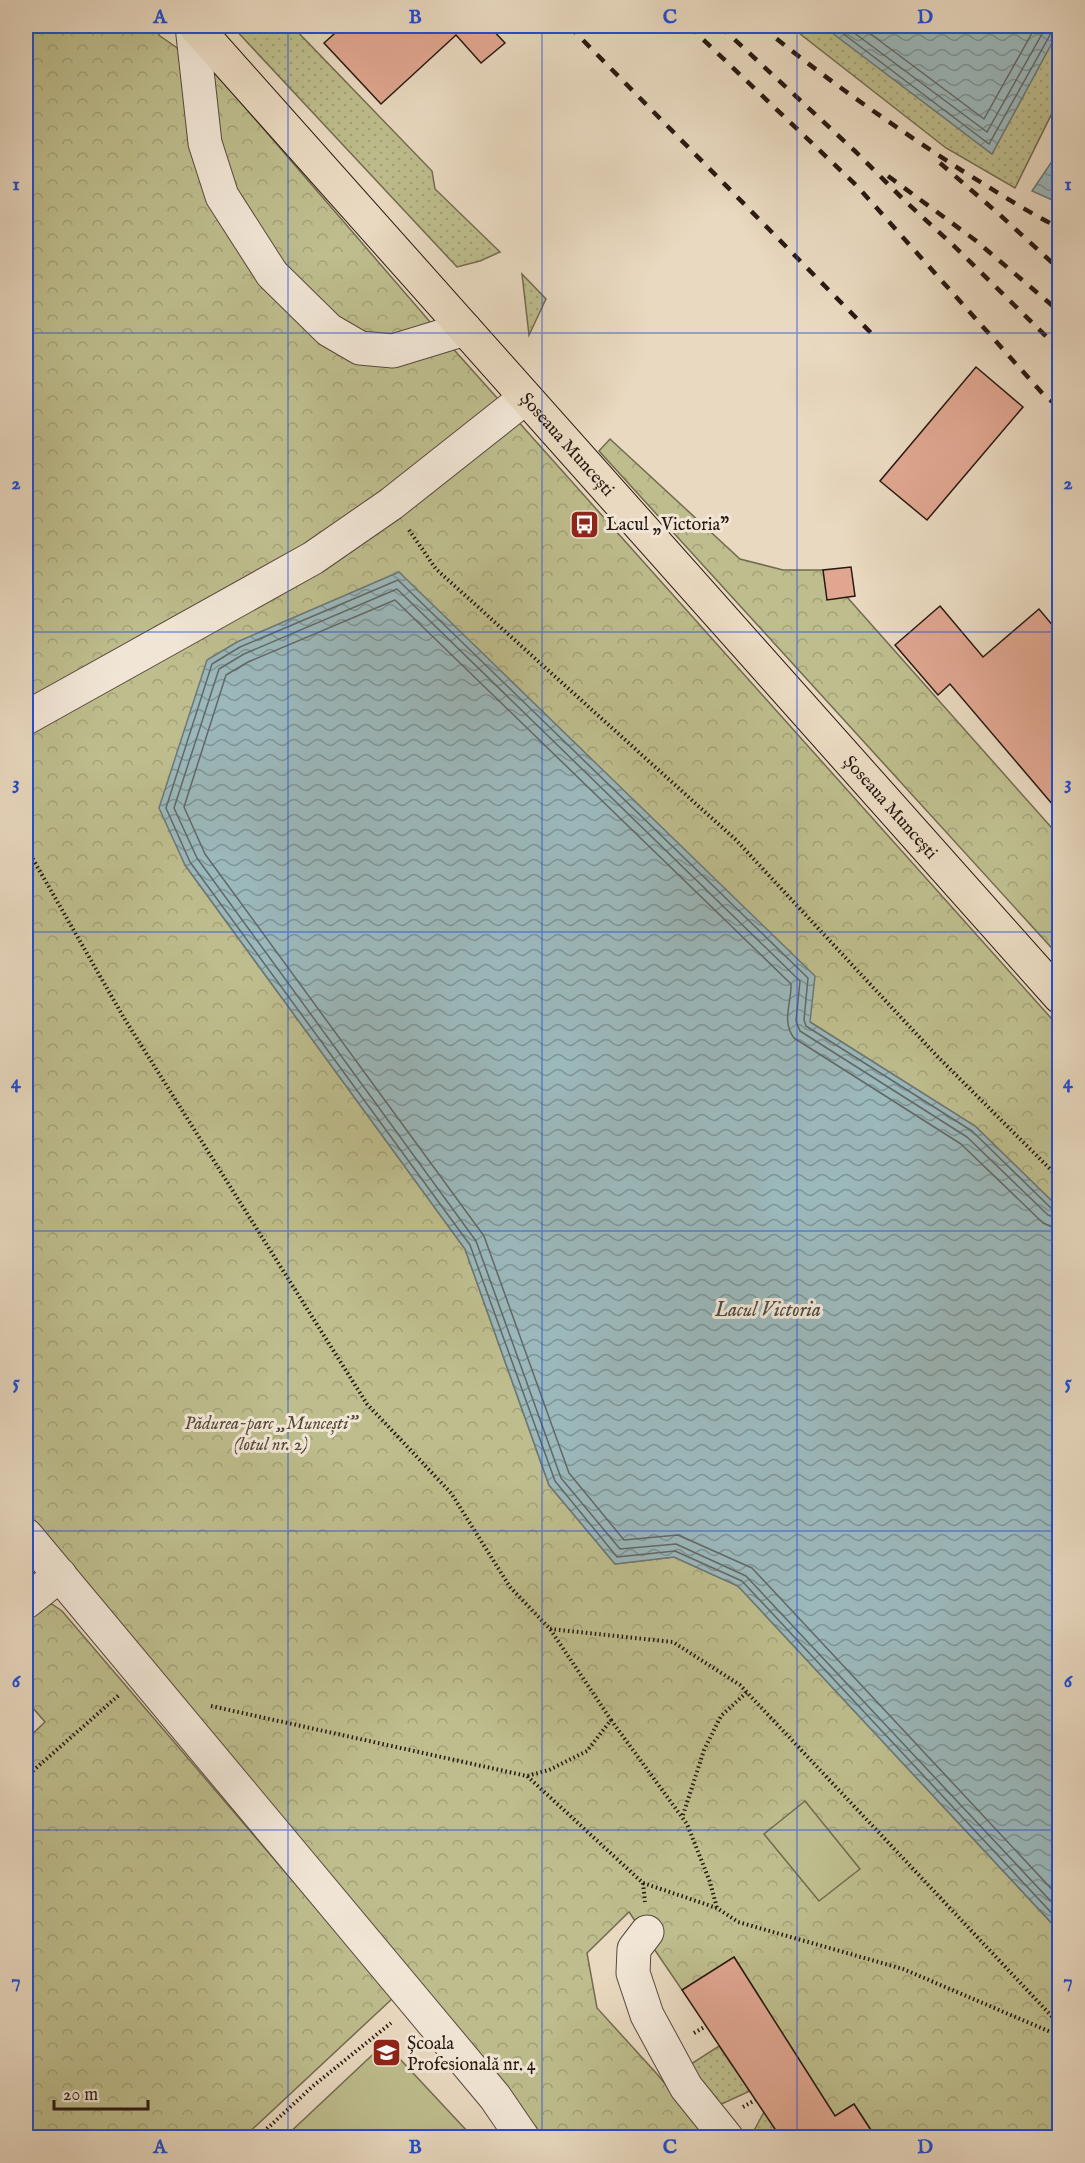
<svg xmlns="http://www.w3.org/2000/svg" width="1085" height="2163" font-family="'IM FELL English',serif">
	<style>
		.green { fill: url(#green-dots); stroke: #736b4f; stroke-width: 1.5 }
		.forest { fill: url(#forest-crowns); stroke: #736b4f; stroke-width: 1.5 }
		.pitch { fill: #bebd8d; stroke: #736b4f; stroke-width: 1.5 }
		.water { fill: url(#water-waves); stroke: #6d7877; stroke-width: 1.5 }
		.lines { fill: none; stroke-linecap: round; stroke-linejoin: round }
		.shore { stroke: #626866; stroke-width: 1.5 }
		.building { fill: #e0a690; stroke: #281911; stroke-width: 1.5 }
		.minor-casing { stroke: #58493d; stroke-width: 35 }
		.major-casing { stroke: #281911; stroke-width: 35 }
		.path { stroke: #281911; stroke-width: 4; stroke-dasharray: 1.5 3; stroke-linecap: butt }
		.minor { stroke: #f1e6d6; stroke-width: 33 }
		.major { stroke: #e9d9c0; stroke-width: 33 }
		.rail { stroke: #281911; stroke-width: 4.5; stroke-dasharray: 10 10; stroke-linecap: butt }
		.grid { fill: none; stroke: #1d4ed8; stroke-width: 1.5; stroke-opacity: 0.55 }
		.labels { text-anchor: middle; stroke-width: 6; stroke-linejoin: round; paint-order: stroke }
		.street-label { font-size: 18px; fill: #281911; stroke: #f1e6d6 }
		.poi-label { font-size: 18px; fill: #281911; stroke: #f1e6d6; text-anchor: start }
		.park-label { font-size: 18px; font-style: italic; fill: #554a36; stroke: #f1e6d6 }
		.water-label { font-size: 20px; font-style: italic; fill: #4a4944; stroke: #f1e6d6 }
		.neatline { fill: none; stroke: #1d4ed8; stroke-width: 2 }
		.grid-label { font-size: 20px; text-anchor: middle; font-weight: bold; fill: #1d4ed8 }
	</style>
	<defs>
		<pattern id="green-dots" width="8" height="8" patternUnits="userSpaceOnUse" patternTransform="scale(1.5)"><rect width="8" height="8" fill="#bebd8d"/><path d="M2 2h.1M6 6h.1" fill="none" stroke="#a3a279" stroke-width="1.8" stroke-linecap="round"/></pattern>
		<pattern id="forest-crowns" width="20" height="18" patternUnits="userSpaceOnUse" patternTransform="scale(1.5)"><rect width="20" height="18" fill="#bebd8d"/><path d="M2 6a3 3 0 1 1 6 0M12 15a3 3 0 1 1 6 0" fill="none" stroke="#a3a279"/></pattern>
		<pattern id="water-waves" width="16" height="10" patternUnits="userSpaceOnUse" patternTransform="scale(1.5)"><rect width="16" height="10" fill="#9bb8bb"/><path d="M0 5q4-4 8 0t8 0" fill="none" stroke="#7e9597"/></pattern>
	</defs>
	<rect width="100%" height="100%" fill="#e9d9c0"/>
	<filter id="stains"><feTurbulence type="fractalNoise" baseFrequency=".00333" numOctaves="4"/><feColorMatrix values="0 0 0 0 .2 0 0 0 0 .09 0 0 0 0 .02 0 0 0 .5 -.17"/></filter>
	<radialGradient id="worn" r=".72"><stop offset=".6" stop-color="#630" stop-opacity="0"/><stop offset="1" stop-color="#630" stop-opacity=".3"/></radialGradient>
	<!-- green -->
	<g class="green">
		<path d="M232,26H292L432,171L435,189L500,252L480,261L457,267Z"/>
		<path d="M790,26H1059V99L1015,188L946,148Z"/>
		<path d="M522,274L546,299L529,335Z"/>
		<path d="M719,2046L750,2091L715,2107L691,2064Z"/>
		<path d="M764,2112L781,2138H750Z"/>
	</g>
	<!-- forest -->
	<g class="forest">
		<path d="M26,26H151L160,36L218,76L456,352L1059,1027V1208L975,1126L810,1022L185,865L465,1249L549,1485L615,1564L674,1557L738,1586L1059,1931V2137H876L854,2104L835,2116L734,1957L682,1990L629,1912L587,1953L597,2008L657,2074L709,2137H535L26,1521Z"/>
		<path d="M610,439L740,559L783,570H823L1059,836V956L599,451Z"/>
		<path d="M52,1604L62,1611L393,1998L244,2137H26V1740L45,1722L26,1700V1618L40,1606Z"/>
	</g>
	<!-- pitch -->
	<g class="pitch">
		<path d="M805,1801L860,1869L819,1901L764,1834Z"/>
		<path d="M385,2043L468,2132L462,2138L285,2137Z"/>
	</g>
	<!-- water -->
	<g class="water">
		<path d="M823,26H1049L1059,30L992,154Z"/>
		<path d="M1059,151V203L1032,191Z"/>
		<path d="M399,572L815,976L810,1022L975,1126L1059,1208V1931L738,1586L674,1557L615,1564L549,1485L465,1249L185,865L159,808L207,660L237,642Z"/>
	</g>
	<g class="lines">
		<!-- shore -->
		<g class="shore">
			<path d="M833,26L989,144L1050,35L1048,26"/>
			<path d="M845,26L987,132L1042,34L1041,26"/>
			<path d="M860,26L984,119L1032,33V26"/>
			<path d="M1060,1211L1053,1210L972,1131L806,1026L804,1020L808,978L398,580L240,647L212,664L166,808L190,862L470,1245L555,1481L617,1557L675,1551L742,1581L1060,1922"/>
			<path d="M1060,1219L1048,1215L967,1137L800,1031L796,1021L800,981L397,589L244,654L219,669L174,808L197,858L476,1241L561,1478L620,1549L676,1544L746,1576L1060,1911"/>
			<path d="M1060,1228L1052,1227L1043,1223L961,1144L794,1038C781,1021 792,1002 791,984L395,600L248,662L226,675L184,807L205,854L484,1236L569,1473L624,1540L678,1535L752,1568L1060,1898"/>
		</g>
	</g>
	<!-- building -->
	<g class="building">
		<path d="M343,26H489L505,43L481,63L456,35L381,104L324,43Z"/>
		<path d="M976,367L1023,407L927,520L880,481Z"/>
		<path d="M851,567L855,596L827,600L823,570Z"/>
		<path d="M940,606L983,657L1039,609L1059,633V812L950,684L938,695L895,645Z"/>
		<path d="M734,1957L835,2116L854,2104L876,2138H781L682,1990Z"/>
	</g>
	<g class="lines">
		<defs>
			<g id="minor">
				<path d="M192,26L205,143L222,196L272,274L329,330L360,348L393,351L465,329"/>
				<path d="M26,718L313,558L391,504L525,398"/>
				<path d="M26,1535L495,2097L523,2138"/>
				<path d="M26,1602L60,1575"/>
				<path d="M647,1932L634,1949L633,1973L647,2015L686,2087L727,2138"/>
			</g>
			<g id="major">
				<path id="s1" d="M195,26L1060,997"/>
			</g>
		</defs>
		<!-- minor casing -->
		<use href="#minor" class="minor-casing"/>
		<!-- major casing -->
		<use href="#major" class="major-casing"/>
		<!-- path -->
		<g class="path">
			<path d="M409,530L436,569L736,840L936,1055L1060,1179"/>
			<path d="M26,847L124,1018L367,1404L451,1493L510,1587L550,1629L611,1720L587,1751L549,1770L527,1776"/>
			<path d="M550,1629L673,1642L740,1685L1060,2025"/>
			<path d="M211,1706L527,1776L643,1883L717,1908L738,1922L903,1969L1060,2036"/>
			<path d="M611,1720L687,1824L710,1882L717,1908"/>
			<path d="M26,1777L119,1695"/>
			<path d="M683,1815L704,1750L721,1716L747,1692"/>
			<path d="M643,1883L645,1902"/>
			<path d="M694,2033L706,2026"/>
			<path d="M743,2107L755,2100"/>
			<path d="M257,2138L313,2086L391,2023"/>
		</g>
		<!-- minor -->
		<use href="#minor" class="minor"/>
		<!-- major -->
		<use href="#major" class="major"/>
		<!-- rail -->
		<g class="rail">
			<path d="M569,26L876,338"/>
			<path d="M689,26L857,186L1043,394L1060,408"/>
			<path d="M720,26L856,152L904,200L954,246L1060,350"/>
			<path d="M761,26C825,79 892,125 961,170C994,190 1025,211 1060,228"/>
			<path d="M940,163L1000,215L1060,270"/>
			<path d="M888,176L975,240L1060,312"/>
		</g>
	</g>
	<!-- grid -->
	<path class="grid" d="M288,26V2138M542,26V2138M797,26V2138M26,333H1060M26,632H1060M26,932H1060M26,1231H1060M26,1531H1060M26,1830H1060"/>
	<!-- icons -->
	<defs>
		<symbol id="bus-square" viewBox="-11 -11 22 22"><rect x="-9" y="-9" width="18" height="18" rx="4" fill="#8f2418" stroke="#f1e6d6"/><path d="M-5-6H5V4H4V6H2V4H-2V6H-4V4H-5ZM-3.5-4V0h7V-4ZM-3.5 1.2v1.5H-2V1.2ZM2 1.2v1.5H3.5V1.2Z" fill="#fff"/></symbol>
		<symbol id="university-square" viewBox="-11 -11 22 22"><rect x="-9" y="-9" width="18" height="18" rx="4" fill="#8f2418" stroke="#f1e6d6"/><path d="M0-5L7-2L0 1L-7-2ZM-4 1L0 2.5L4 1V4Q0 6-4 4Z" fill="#fff"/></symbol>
	</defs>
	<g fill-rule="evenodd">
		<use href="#bus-square" x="568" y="508" width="33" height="33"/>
		<use href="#university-square" x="370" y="2036" width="33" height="33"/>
	</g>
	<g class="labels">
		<!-- street labels -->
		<g class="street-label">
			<text dy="6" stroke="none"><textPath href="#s1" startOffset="560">Șoseaua Muncești</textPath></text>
			<text dy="6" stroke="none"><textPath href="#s1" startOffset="1046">Șoseaua Muncești</textPath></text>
		</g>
		<!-- poi labels -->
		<g class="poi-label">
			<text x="606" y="530">Lacul „Victoria”</text>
			<text x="407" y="2049">Școala<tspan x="407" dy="21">Profesională nr. 4</tspan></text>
		</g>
		<!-- park labels -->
		<g class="park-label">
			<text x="271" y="1429">Pădurea-parc „Muncești”<tspan x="271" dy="21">(lotul nr. 2)</tspan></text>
		</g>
		<!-- water labels -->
		<g class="water-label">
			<text x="768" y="1316">Lacul Victoria</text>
		</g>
	</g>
	<!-- margin -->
	<rect width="1085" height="2163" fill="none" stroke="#e9d9c0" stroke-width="66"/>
	<!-- scale -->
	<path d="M54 2100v9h94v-9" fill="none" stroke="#281911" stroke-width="3"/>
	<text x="63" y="2100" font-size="18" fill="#281911" stroke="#f1e6d6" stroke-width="4.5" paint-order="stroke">20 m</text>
	<rect x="33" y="33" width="1019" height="2097" class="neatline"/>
	<g class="grid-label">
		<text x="160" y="23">A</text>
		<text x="415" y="23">B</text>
		<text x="670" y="23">C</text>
		<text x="925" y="23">D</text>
		<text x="16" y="190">1</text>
		<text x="1068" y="190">1</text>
		<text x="16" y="489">2</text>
		<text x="1068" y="489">2</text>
		<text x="16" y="789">3</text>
		<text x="1068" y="789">3</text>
		<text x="16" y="1088">4</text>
		<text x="1068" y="1088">4</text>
		<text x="16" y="1388">5</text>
		<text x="1068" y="1388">5</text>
		<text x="16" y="1687">6</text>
		<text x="1068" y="1687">6</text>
		<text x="16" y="1987">7</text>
		<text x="1068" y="1987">7</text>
		<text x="160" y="2153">A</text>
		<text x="415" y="2153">B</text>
		<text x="670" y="2153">C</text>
		<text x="925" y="2153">D</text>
	</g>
	<rect width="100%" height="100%" filter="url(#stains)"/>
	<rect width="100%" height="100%" fill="url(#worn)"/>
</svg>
